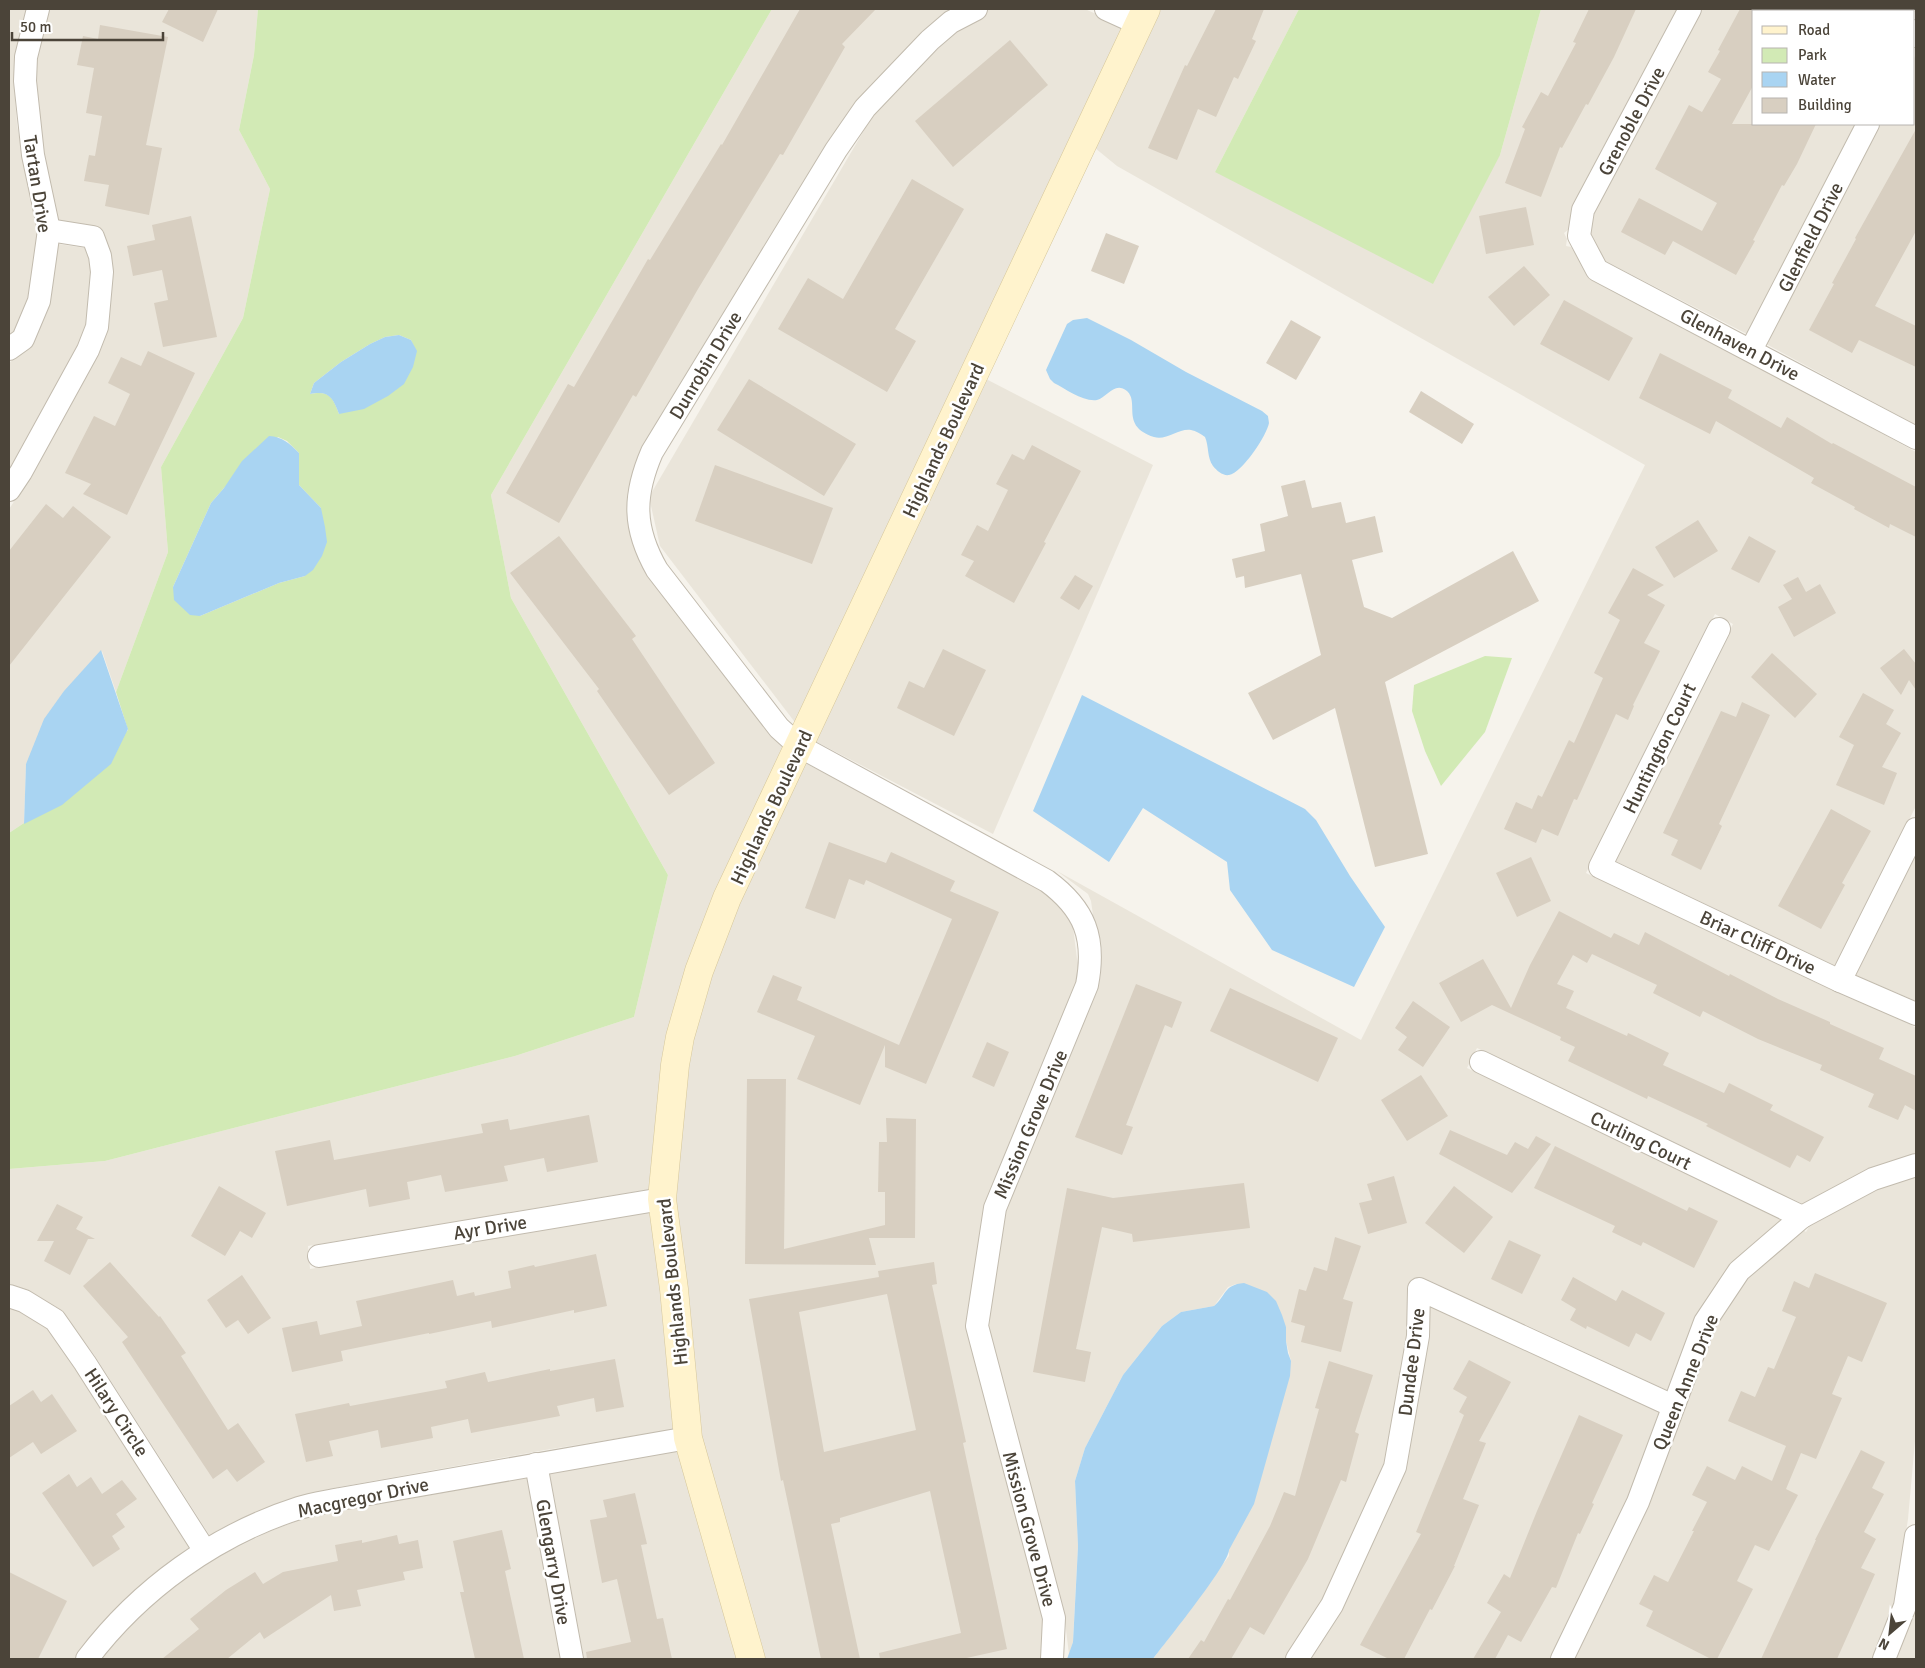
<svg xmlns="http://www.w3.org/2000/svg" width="1925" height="1668" font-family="Signika,sans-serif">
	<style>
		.residential { fill: #eae5da }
		.green { fill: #d2eab5; fill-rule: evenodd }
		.water { fill: #a9d4f2 }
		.building { fill: #d8cfc1; fill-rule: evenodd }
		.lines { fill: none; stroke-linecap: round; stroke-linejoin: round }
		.street-casing { stroke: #c2bbae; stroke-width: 24 }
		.secondary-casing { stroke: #d6c79b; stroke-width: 29 }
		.street { stroke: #fff; stroke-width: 22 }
		.secondary { stroke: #fff3cd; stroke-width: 28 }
		.labels { text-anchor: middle; stroke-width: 5; stroke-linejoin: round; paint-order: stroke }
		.street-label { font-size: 19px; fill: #4b4439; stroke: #fff }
	</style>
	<rect width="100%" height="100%" fill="#f6f3ec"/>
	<!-- residential -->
	<g class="residential">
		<path d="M9,9H27L14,84L17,125L23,158L38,231L29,298L14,332L9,336Z"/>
		<path d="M49,9H258L254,55L239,130L270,189L243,318L161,467L168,552L116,692L102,651L26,764L24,823L9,833V509L30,478L97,355L95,226L58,220L44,152L35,80L37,58Z"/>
		<path d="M772,9H948L858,101L628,490L627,500L640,556L786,748L716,892L652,1189L308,1246L310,1269L652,1212L676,1429L545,1450L339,1487L298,1497L262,1510L210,1536L95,1356L61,1310L28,1290L9,1284V1169L105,1161L515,1056L634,1017L668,875L511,598L491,495Z"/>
		<path d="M1016,9H1085L1129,29L797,725L660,546L649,497L873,115L976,10Z"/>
		<path d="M1161,9H1299L1215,172L1500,155L1541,9H1678L1569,229L1564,233L1567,239L1566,246L1571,247L1592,280L1746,360L1916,452V806L1836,966L1615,861L1733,624L1715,614L1586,873L1844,996L1901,1019L1916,1028V1153L1871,1168L1803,1204L1477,1048L1467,1068L1782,1220L1695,1319L1667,1390L1424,1278L1409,1289L1407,1336L1385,1465L1323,1600L1284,1659H1153L1229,1556V1550L1291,1361L1286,1341V1327L1236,1284L1228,1287L1214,1306L1181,1312L1162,1326L1123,1375L1085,1448L1075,1481L1078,1546L1074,1620L1073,1642L1069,1654L1064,1614L988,1325L1006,1210L1100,979L1101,972L1091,901L1088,894L1057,871L1361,1040L1645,465L1117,166L1095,148Z"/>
		<path d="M1702,9H1916L1914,13V11H1754V124H1856L1747,334L1605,261L1590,233L1593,213Z"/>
		<path d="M1916,54V425L1766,344L1880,124H1914V58Z"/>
		<path d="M58,244L85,248L89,259L91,274L86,325L79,345L9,471V363L28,348Z"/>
		<path d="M986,379L1153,465L993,834L813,740Z"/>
		<path d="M803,762L1033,881L1071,911L1079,975L967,1330L1043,1621L1042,1658L1040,1659H763L699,1435L672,1198L691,1042L713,960Z"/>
		<path d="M1916,853V1001L1855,975Z"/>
		<path d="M1916,1176V1430L1908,1519L1895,1603L1873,1659H1573L1714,1327L1747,1278L1803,1230L1806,1232L1810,1225L1876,1189Z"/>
		<path d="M1429,1306L1659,1412L1628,1498L1550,1659H1309L1406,1468Z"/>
		<path d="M9,1308L19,1311L48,1329L77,1370L191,1548L150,1577L116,1609L95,1631L74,1659H9Z"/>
		<path d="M680,1451L739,1659H583L549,1473Z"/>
		<path d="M528,1477L561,1659H100L129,1625L163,1594L211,1560L268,1532L302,1519L341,1510Z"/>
		<path d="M1916,1605V1659H1895Z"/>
	</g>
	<!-- green -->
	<g class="green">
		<path d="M258,9H772L491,495L511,598L668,875L634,1017L515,1056L105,1161L9,1169V833L24,823L128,730L116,692L168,552L161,467L243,318L270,189L239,130L254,55ZM399,335L411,340L416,351L339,414C333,397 329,390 310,394L314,383L341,362L370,344L385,337ZM278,437L287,441L299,453V485L321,508L305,576L279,583L200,616L173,587L211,503L224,488Z"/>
		<path d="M1299,9H1541L1500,155L1433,284L1215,172Z"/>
		<path d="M1485,656L1512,658L1485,732L1441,786L1425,751L1412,711L1414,685Z"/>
	</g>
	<!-- water -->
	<g class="water">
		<path d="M1087,318L1131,340L1186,372L1262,411L1268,416C1268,417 1269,422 1269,423C1267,435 1242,473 1229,475C1223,476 1217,471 1213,466C1207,458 1209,446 1205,437C1201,434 1196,431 1191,430C1179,428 1166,441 1154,437C1120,426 1140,403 1127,391C1114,381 1107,398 1097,400C1083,402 1066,389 1054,383L1050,379L1046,370L1067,324L1073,320Z"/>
		<path d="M399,335L411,340L417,351L413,367L404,384L388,396L364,409L339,414C333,397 328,390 310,394L314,383L341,362L370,344L385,337Z"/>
		<path d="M269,436C283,437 289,443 299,453V485L321,508L325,527L327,542L322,556L313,570L305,576L279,583L200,616L190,615L174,600L173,587L211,503L224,488L242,461Z"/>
		<path d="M101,650L128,729L111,764L62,805L24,824L26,764L44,719L64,691Z"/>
		<path d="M1082,695L1305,809L1316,820L1350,876L1385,927L1354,987L1272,950L1230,890L1227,862L1143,808L1109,862L1033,811Z"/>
		<path d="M1244,1283L1267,1292L1276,1301L1282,1315L1286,1327V1341L1288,1353L1291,1361L1290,1376L1254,1504L1229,1550C1229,1564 1165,1643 1153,1659H1067L1073,1642L1077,1566L1078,1546L1075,1481L1085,1448L1123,1375L1162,1326L1181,1312L1214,1306C1227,1295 1223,1285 1244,1283Z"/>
	</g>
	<!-- building -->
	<g class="building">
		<path d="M169,9H218L203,42L162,22Z"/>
		<path d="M800,9H876L842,44L845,47L783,155L780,154L698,289L636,397L633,395L559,523L506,493L568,384L574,387L648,259L650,260L721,144L722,145Z"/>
		<path d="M1216,9H1264L1252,39L1256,41L1238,79L1234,77L1216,117L1198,109L1177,160L1148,148L1185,65L1187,66Z"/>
		<path d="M1589,9H1636L1614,57L1588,105L1586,104L1562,148L1560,147L1541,197L1505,183L1525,129L1522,127L1541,92L1548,96L1576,43L1573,42Z"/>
		<path d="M1740,9H1754V84L1732,124H1816L1797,164L1784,186L1782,185L1753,240L1755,241L1736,275L1673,241L1665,255L1621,232L1639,198L1702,231L1717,203L1655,169L1689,105L1702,112L1721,79L1708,72L1720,51L1718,50Z"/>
		<path d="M100,25L168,37L146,145L162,148L149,215L105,206L109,185L84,181L89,155L95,156L102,116L86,113L94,68L77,65L83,36L98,39Z"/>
		<path d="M1010,40L1048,85L953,167L915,121Z"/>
		<path d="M1916,129V231L1875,306L1916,326V367L1859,340L1852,353L1809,330L1834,284L1832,283L1856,239L1855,238Z"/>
		<path d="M912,179L964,209L895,329L916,341L887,392L778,329L808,278L843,299Z"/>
		<path d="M1526,207L1534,245L1486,254L1479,216Z"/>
		<path d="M191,216L217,337L163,347L154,303L168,300L162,270L133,276L127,246L155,240L152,225Z"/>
		<path d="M1106,233L1139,246L1124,284L1091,271Z"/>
		<path d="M1524,266L1550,295L1514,326L1488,297Z"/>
		<path d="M1564,300L1633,338L1609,381L1540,344Z"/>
		<path d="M1291,320L1321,337L1296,380L1266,363Z"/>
		<path d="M148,351L195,373L127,515L83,494L91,484L65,473L94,416L115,426L130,394L108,383L121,357L141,366Z"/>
		<path d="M1660,353L1732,390L1728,398L1781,428L1787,417L1832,444L1833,443L1916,487V537L1890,524L1889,528L1854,509L1855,507L1811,483L1814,478L1716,421L1710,434L1639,398Z"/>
		<path d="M749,379L856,444L824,496L717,430Z"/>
		<path d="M1421,391L1474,424L1462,444L1409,412Z"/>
		<path d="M1032,445L1081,471L1044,542L1046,543L1014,603L965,576L974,561L961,555L977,525L988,531L1008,490L996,484L1012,454L1024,460Z"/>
		<path d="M715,465L833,508L812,564L695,521Z"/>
		<path d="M1305,480L1312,508L1341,502L1346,523L1375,516L1383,552L1352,560L1364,607L1392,618L1513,551L1539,601L1385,682L1428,854L1375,867L1335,708L1273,740L1248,693L1321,655L1301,574L1245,588L1244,576L1236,578L1232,559L1265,551L1260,524L1288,516L1281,486Z"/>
		<path d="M46,504L63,518L73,506L111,537L9,666V551Z"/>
		<path d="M1698,520L1718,551L1674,578L1655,547Z"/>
		<path d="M559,536L636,636L632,639L715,763L669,795L597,691L599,689L510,573Z"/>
		<path d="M1749,536L1776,551L1759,583L1731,569Z"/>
		<path d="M1633,568L1664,585L1647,595L1665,605L1644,643L1660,651L1633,705L1634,706L1628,720L1616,714L1577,800L1574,799L1558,836L1542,829L1536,843L1504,829L1516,802L1532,809L1538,795L1542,797L1569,740L1574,743L1603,678L1594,673L1620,620L1608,613Z"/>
		<path d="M1075,575L1093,586L1079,610L1060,598Z"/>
		<path d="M1798,577L1806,592L1820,584L1836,613L1794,637L1778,607L1792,599L1783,585Z"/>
		<path d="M943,649L986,670L954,736L897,708L909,681L924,688Z"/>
		<path d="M1904,649L1916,664V690L1909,680L1901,695L1880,668Z"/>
		<path d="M1772,653L1817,694L1795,718L1751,677Z"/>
		<path d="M1863,693L1894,710L1886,724L1901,733L1882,767L1897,773L1884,805L1836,785L1854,745L1839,737Z"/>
		<path d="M1742,702L1770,715L1719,824L1722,826L1701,870L1671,855L1678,840L1663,833L1721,711L1736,717Z"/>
		<path d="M1831,809L1871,831L1842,883L1845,885L1821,929L1778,906Z"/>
		<path d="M829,842L886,863L891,852L955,881L950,891L999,912L926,1084L885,1067V1045L860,1105L797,1079L815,1036L757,1012L773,975L802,987L797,1000L899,1045L952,919L866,880L864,885L849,879L835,919L805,908Z"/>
		<path d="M1531,857L1551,901L1517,917L1496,873Z"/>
		<path d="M1559,911L1611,938L1614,933L1639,945L1645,932L1729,976L1730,974L1778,999L1830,1022V1024L1884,1048L1879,1059L1916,1076V1111L1905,1105L1898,1120L1868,1107L1874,1094L1820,1070L1822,1065L1758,1039L1703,1011L1700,1017L1653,993L1657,985L1592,954L1587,963L1573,955L1557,984L1574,991L1566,1008L1627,1036L1628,1033L1669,1053L1663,1065L1724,1093L1729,1083L1773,1105L1770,1110L1824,1137L1810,1162L1797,1155L1790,1168L1706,1126L1708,1124L1648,1096L1647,1099L1568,1061L1575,1047L1560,1040L1561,1037L1492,1005L1461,1022L1439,983L1483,959L1511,1008L1530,965Z"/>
		<path d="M1136,984L1182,1002L1172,1028L1165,1025L1126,1125L1133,1127L1122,1155L1075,1137Z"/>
		<path d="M1230,988L1338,1038L1318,1082L1210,1031Z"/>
		<path d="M1413,1001L1450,1027L1423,1067L1398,1050L1407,1037L1395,1028Z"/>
		<path d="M987,1042L1009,1052L994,1087L972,1077Z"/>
		<path d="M1421,1075L1448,1116L1407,1141L1381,1100Z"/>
		<path d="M747,1079H786L784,1249L885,1225V1192H878L879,1142H887L886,1118L916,1119L915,1238H869L876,1265L745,1264Z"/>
		<path d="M589,1115L598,1162L547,1172L544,1158L504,1166L508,1181L445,1192L441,1175L407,1182L410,1199L369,1207L366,1189L287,1206L275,1151L330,1140L334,1160L483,1133L481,1124L508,1119L510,1130Z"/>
		<path d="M1450,1130L1507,1155L1515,1142L1528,1149L1536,1136L1551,1144L1512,1193L1439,1154Z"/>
		<path d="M1555,1146L1687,1211L1689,1207L1718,1221L1694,1268L1643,1242L1641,1246L1612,1232L1615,1226L1534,1188Z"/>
		<path d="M1394,1176L1407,1223L1368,1234L1359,1203L1372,1200L1367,1184Z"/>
		<path d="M1244,1183L1250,1228L1133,1242L1132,1234L1102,1227L1076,1349L1091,1352L1085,1382L1033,1372L1067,1188L1113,1198Z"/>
		<path d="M219,1186L266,1213L252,1238L240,1231L225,1256L191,1236Z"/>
		<path d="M1454,1186L1493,1217L1464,1253L1425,1223Z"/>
		<path d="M57,1204L83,1217L76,1229L95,1239H88L70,1275L44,1261L54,1241H37Z"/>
		<path d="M1335,1237L1361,1246L1343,1299L1353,1302L1341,1352L1301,1342L1305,1326L1291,1322L1299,1289L1306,1291L1314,1267L1327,1271Z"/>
		<path d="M1509,1240L1541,1255L1522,1294L1491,1279Z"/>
		<path d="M596,1254L607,1306L574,1313V1310L492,1328L491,1321L429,1334V1333L341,1351L343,1361L292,1372L282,1328L317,1321L320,1335L362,1326L356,1301L453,1280L457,1296L474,1292L475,1296L511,1288L508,1271L534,1265L535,1267Z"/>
		<path d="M110,1262L159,1317L160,1316L186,1353L181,1356L228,1430L238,1423L265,1462L237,1482L227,1469L213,1479L122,1342L128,1337L83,1286Z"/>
		<path d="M934,1262L937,1284L932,1285L966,1442L963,1443L1007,1649L962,1659H880L879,1653L961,1633L930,1491L840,1518V1522L831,1524L860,1659H821L783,1480L781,1481L749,1299L879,1277L878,1271ZM887,1294L916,1430L824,1452L799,1312Z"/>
		<path d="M1815,1273L1887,1303L1862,1362L1848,1356L1832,1394L1842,1398L1816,1459L1801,1453L1786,1489L1798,1495L1769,1551L1755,1545L1737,1581L1753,1589L1717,1659H1711L1646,1626L1653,1611L1639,1604L1654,1575L1668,1582L1694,1531H1692L1707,1502L1692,1495L1707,1466L1735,1480L1742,1466L1772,1481L1786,1446L1728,1421L1741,1391L1755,1397L1768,1367L1774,1369L1796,1317L1782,1311L1794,1281L1809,1288Z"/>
		<path d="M242,1275L271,1318L248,1334L238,1320L226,1328L207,1300Z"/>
		<path d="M1573,1277L1616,1301L1622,1290L1665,1313L1651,1341L1636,1333L1629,1347L1587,1326L1586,1329L1570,1320L1576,1309L1561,1300Z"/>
		<path d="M615,1359L624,1407L596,1412L594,1398L557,1406L560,1416L471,1433L468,1419L431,1427L433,1438L381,1448L378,1430L329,1441L333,1456L306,1462L295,1414L349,1403L350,1406L447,1388L445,1381L485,1372L488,1382L550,1369V1371Z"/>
		<path d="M1469,1360L1511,1382L1479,1441L1486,1443L1463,1499L1479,1505L1454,1566H1455L1432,1610L1430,1609L1404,1659H1389L1360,1645L1421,1534L1416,1532L1464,1415L1459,1412L1467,1397L1453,1389Z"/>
		<path d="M1329,1361L1373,1375L1355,1432L1359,1434L1346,1482L1341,1480L1308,1559L1264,1635L1250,1627L1231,1659H1188L1201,1640L1204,1642L1228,1599L1230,1600L1270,1526L1284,1492L1295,1496L1319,1409L1315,1408Z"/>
		<path d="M33,1390L41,1402L52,1394L77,1431L41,1454L33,1442L9,1458V1406Z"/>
		<path d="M1579,1415L1623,1435L1592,1503L1594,1504L1580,1534L1578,1533L1556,1588L1552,1587L1521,1642L1508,1635L1495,1659H1473L1501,1612L1487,1603L1504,1574L1510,1578L1537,1511Z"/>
		<path d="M1861,1450L1885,1462L1872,1488L1884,1494L1864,1532L1876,1539L1861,1568L1875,1574L1837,1659H1761L1816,1540H1815Z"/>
		<path d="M69,1474L77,1487L91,1477L102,1494L122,1480L137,1499L116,1514L125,1527L112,1536L120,1549L93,1567L42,1493Z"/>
		<path d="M635,1493L647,1544L641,1545L657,1619L663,1618L672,1659H587L586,1652L631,1642L617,1579L602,1583L590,1520L607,1517L603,1500Z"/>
		<path d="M502,1530L511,1569L505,1571L524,1659H475L460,1592H464L453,1541Z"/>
		<path d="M397,1535L399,1544L418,1540L423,1568L403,1572L405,1580L357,1590L361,1606L334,1611L331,1595L264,1639L260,1632L227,1659H162L199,1629L190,1619L226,1590L255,1572L263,1584L283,1572L338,1561L335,1545L362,1540V1543Z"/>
		<path d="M9,1572L67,1601L38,1659H9Z"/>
	</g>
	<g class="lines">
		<defs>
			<g id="street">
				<path d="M976,9L951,22L930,40L865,108L836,150L652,452C633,496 633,528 657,570L779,728L799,746L1047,881C1085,909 1096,938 1087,985L995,1208L977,1326L1054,1618L1052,1659"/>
				<path d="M1106,9L1139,24"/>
				<path d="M1690,9L1583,210L1579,236L1597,270L1916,438"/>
				<path d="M1914,36L1916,31"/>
				<path d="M9,349L23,339L39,301L49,230L33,155L25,81L26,57L38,9"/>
				<path d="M1751,350L1868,124"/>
				<path d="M9,490L21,472L88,350L97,327L102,272L100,256L93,237L49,230"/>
				<path d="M1719,629L1600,867L1840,981L1916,1014"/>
				<path d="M1840,981L1916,829"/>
				<path d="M1481,1062L1802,1217"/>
				<path d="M319,1256L662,1199"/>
				<path d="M9,1296L24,1301L55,1320L85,1363L205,1551"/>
				<path d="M536,1464L572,1659"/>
				<path d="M87,1659C140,1589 215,1535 299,1508C312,1504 326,1502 340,1499L688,1438"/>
				<path d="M1297,1659L1332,1605L1395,1467L1418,1336L1419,1289L1673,1406"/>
				<path d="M1562,1659L1638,1502L1705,1322L1739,1271L1802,1217L1873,1179L1916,1165"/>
				<path d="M1884,1659L1905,1606L1916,1536"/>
			</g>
			<path id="secondary" d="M751,1659L688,1438L674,1289L662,1199L675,1065L680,1037L699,971L727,898L1146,9"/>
		</defs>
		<!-- street casing -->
		<use href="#street" class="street-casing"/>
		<!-- secondary casing -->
		<use href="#secondary" class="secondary-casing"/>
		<!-- street -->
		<use href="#street" class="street"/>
		<!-- secondary -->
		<use href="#secondary" class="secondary"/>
	</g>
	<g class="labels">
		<!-- street labels -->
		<g class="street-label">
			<text transform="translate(1631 121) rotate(-62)" y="7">Grenoble Drive</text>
			<text transform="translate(38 184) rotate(81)" y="7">Tartan Drive</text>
			<text transform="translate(1810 237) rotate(-63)" y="7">Glenfield Drive</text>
			<text transform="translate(1740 344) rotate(28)" y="7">Glenhaven Drive</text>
			<text transform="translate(705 365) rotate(-59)" y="7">Dunrobin Drive</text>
			<text transform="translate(943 440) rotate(-65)" y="7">Highlands Boulevard</text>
			<text transform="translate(1659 748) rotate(-64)" y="7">Huntington Court</text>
			<text transform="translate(771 807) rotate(-65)" y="7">Highlands Boulevard</text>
			<text transform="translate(1758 942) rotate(25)" y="7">Briar Cliff Drive</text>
			<text transform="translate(1030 1124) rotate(-67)" y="7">Mission Grove Drive</text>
			<text transform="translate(1641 1140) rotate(26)" y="7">Curling Court</text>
			<text transform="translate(490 1227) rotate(-9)" y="7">Ayr Drive</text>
			<text transform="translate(672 1282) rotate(-96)" y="7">Highlands Boulevard</text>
			<text transform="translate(1411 1362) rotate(-83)" y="7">Dundee Drive</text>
			<text transform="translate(1685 1382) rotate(-68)" y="7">Queen Anne Drive</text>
			<text transform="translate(117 1412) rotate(57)" y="7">Hilary Circle</text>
			<text transform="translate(363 1497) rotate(-12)" y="7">Macgregor Drive</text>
			<text transform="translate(1030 1529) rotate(75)" y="7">Mission Grove Drive</text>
			<text transform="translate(554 1562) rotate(80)" y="7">Glengarry Drive</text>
		</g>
	</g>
	<!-- border -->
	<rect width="1925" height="1668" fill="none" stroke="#4b4439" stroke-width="20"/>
	<!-- legend -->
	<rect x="1752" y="10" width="162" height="115" fill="#ffffff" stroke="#b7b4b0"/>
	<rect x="1762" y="26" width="25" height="8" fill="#fff3cd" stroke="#b7b4b0"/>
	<text x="1798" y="35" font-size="15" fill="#4b4439">Road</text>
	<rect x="1762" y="48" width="25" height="15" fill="#d2eab5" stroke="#b7b4b0"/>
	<text x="1798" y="60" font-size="15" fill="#4b4439">Park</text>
	<rect x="1762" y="72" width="25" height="15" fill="#a9d4f2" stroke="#b7b4b0"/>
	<text x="1798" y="85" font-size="15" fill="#4b4439">Water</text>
	<rect x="1762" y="98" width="25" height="15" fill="#d8cfc1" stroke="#b7b4b0"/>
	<text x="1798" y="110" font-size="15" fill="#4b4439">Building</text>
	<!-- north arrow -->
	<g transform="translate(1890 1633) rotate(208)" stroke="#ffffff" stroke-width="4" paint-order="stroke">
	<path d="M0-4L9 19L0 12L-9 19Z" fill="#4b4439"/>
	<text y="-8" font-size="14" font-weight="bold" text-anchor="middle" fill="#4b4439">N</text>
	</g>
	<!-- scale -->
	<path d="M12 32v8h151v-8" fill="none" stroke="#4b4439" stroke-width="2.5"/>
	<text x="20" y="32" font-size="15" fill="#4b4439" stroke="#ffffff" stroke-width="4" paint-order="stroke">50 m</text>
</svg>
